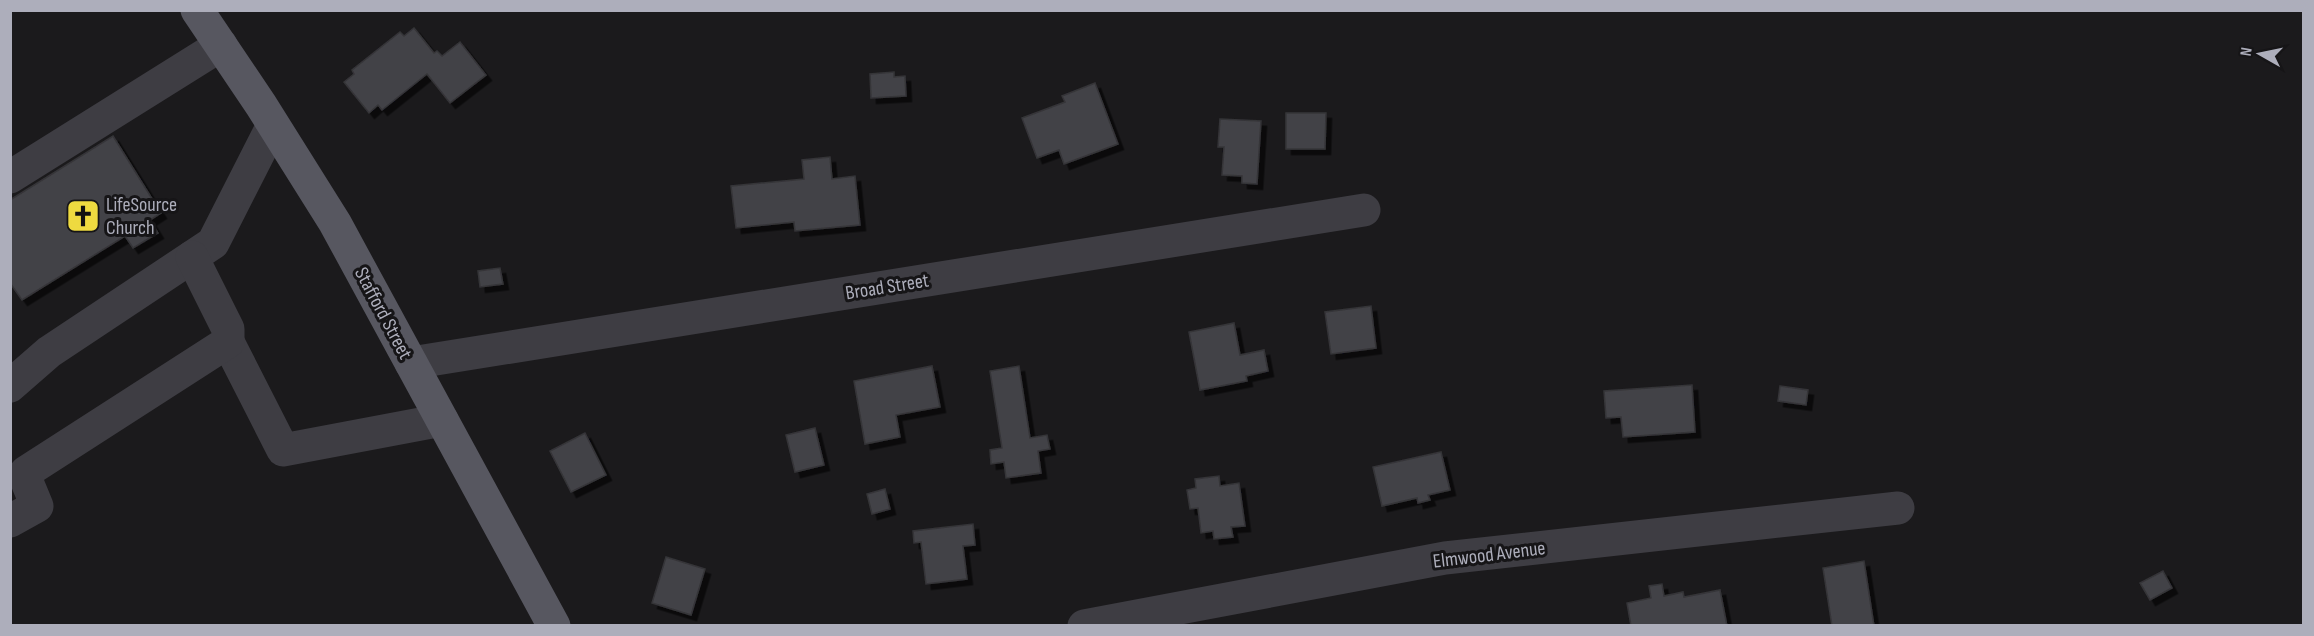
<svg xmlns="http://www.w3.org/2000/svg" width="2314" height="636" font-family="'Sofia Sans Condensed',sans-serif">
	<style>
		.building { fill: #424246; stroke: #353438; stroke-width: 1.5; filter: url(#shadow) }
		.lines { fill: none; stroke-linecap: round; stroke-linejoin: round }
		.minor { stroke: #3e3d43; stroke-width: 33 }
		.major { stroke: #575760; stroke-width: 33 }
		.labels { text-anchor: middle; stroke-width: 6; stroke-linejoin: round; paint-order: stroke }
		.poi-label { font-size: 20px; fill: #adaebb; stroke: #161517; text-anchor: start }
		.street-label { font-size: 20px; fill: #adaebb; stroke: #161517 }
	</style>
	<defs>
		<filter id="shadow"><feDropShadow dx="5.5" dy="5.5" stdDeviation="0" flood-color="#0009"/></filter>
	</defs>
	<rect width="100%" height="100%" fill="#1b1a1c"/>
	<!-- building -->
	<g class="building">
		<path d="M414,28L434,53L437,51L442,56L460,42L486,75L450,103L427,74L382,110L378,105L369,113L344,82L354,74L352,70L400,32L404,36Z"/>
		<path d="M894,72V77L905,76L906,96L871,98L870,74Z"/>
		<path d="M1095,83L1118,144L1064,164L1059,150L1037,158L1022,118L1065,102L1062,96Z"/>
		<path d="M1286,113H1326L1325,149H1286Z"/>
		<path d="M1220,119L1261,121L1257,184L1242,183V176L1222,175L1224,147H1218Z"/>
		<path d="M113,136L161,213L150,220L158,233L133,248L125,236L22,300L10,283V200Z"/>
		<path d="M830,157L832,179L855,176L860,225L795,231L794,222L736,228L731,186L804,179L802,160Z"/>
		<path d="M500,268L503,284L480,287L478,271Z"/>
		<path d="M1371,306L1376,348L1331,354L1325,312Z"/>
		<path d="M1234,323L1240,355L1264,350L1268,371L1246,376L1247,381L1200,390L1189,332Z"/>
		<path d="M932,366L940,407L896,415L900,437L865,444L854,381Z"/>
		<path d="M1019,366L1030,438L1047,435L1050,449L1038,451L1041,473L1006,478L1004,462L991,464L990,450L1002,448L990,371Z"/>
		<path d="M1692,385L1695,432L1623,437L1621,417L1606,418L1604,391Z"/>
		<path d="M1780,386L1808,390L1806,405L1778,401Z"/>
		<path d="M815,428L824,465L795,472L786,435Z"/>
		<path d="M585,433L606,475L571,492L550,451Z"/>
		<path d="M1441,452L1450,490L1428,495L1430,500L1418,503L1417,498L1382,506L1373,467Z"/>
		<path d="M1219,476L1220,486L1239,483L1245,526L1231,527L1233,537L1214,539L1213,531L1201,533L1198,508L1190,509L1187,490L1196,488L1195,479Z"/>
		<path d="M885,489L890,509L872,514L867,494Z"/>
		<path d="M973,524L975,545L963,546L967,579L926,584L921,542L914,543L913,531Z"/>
		<path d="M666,557L705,569L691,615L652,603Z"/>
		<path d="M1864,561L1874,626H1832L1823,568Z"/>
		<path d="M2163,571L2172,588L2150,600L2140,583Z"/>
		<path d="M1662,584L1664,596L1683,592L1684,597L1720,590L1727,626H1631L1627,603L1651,598L1649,586Z"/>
	</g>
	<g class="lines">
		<!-- minor -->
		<g class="minor">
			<path d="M10,177L221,45"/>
			<path d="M228,342L283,450L442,420"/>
			<path d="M411,363L1364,210"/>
			<path d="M10,386L49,352L213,243L273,125"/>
			<path d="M10,521L37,506L25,477L26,472L228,342V329L192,257"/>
			<path d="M1084,626L1445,558L1898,508"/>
		</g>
		<!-- major -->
		<path class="major" d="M197,10L261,105L335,223L554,626"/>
	</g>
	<!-- icons -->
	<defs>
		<symbol id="church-square" viewBox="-11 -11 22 22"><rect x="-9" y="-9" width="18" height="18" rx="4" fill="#eeda40" stroke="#161517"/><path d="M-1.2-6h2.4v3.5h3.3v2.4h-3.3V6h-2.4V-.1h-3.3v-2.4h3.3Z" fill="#111"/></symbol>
	</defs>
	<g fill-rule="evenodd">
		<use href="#church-square" x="64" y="197" width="38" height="38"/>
	</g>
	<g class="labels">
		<!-- poi labels -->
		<g class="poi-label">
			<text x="106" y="211">LifeSource<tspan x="106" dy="23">Church</tspan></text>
		</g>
		<!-- street labels -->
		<g class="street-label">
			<text transform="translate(887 286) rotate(-9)" y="7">Broad Street</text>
			<text transform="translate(384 313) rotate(62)" y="7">Stafford Street</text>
			<text transform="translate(1489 554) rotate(-7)" y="7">Elmwood Avenue</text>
		</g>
	</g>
	<!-- border -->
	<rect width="2314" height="636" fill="none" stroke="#adaebb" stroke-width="24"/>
	<!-- north arrow -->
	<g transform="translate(2260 54) rotate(279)" stroke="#161517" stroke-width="4.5" paint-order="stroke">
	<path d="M0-4.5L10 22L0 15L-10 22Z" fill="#adaebb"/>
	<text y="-9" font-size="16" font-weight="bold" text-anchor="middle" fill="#adaebb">N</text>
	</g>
</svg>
